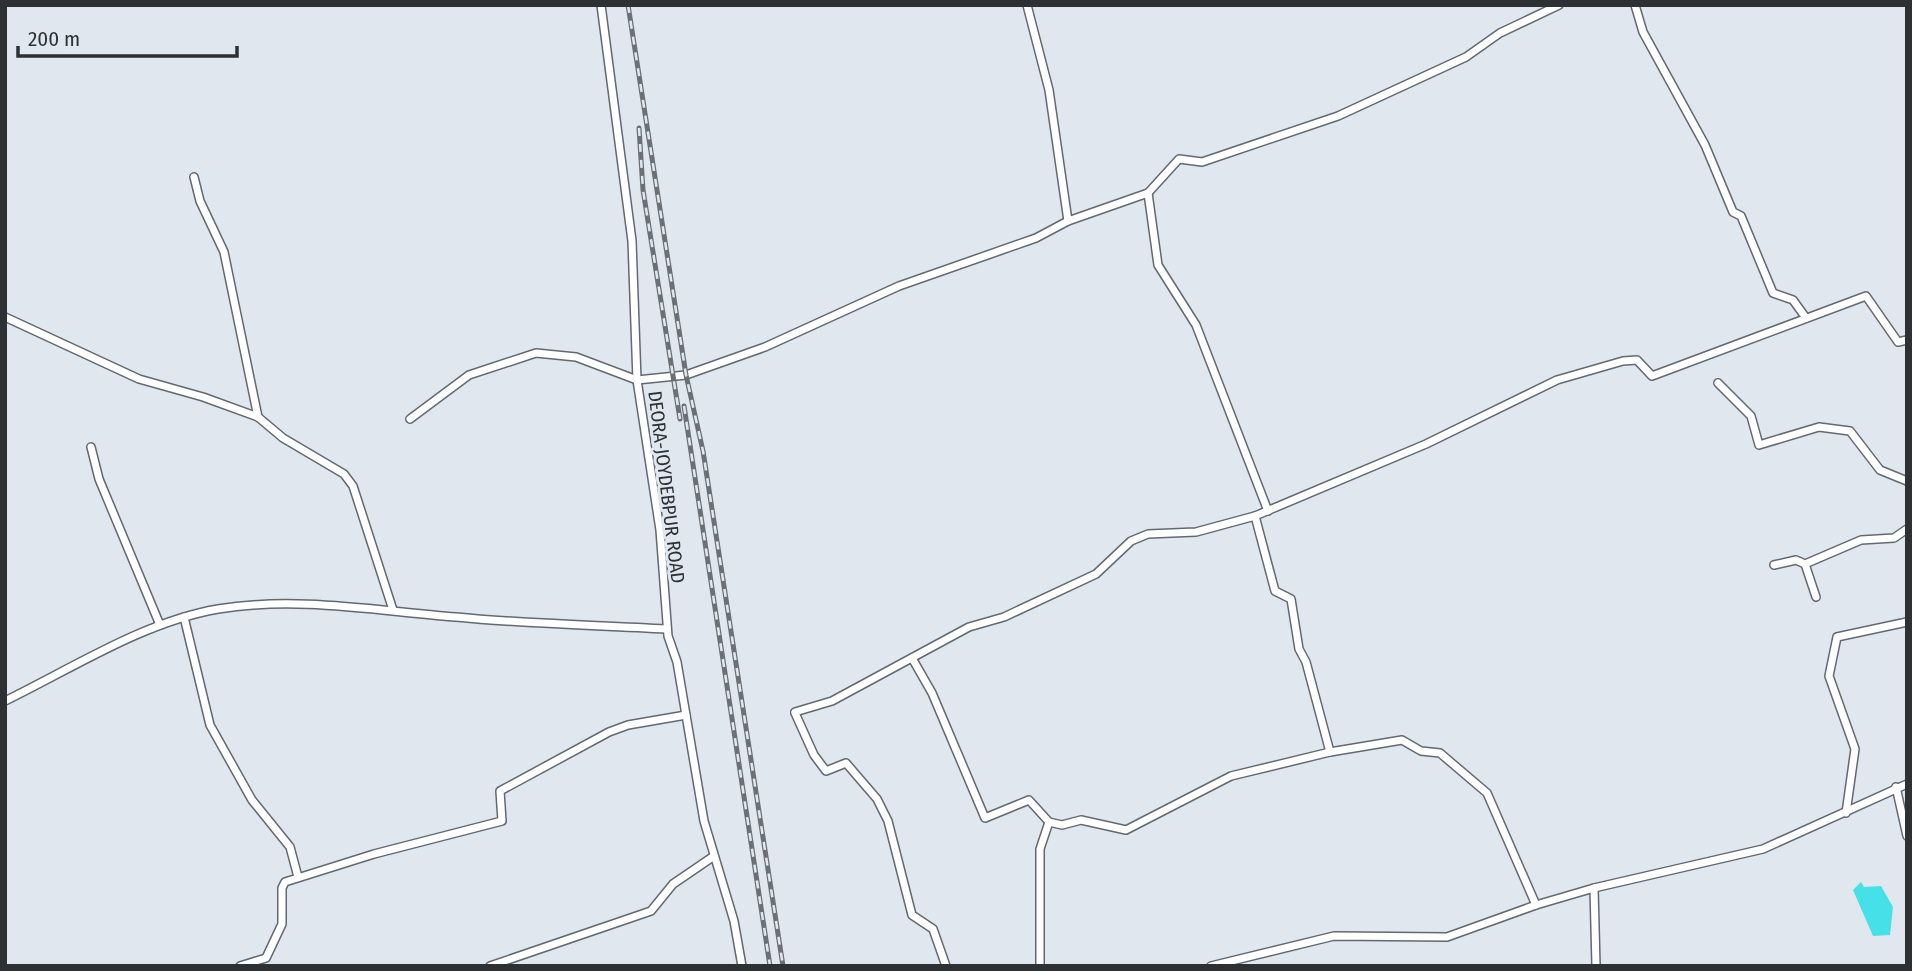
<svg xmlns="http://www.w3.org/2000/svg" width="1912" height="971" font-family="'Fira Sans Condensed',sans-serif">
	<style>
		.water { fill: #46e0e8 }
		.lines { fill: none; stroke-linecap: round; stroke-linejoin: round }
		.minor-casing { stroke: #636970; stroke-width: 10 }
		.minor { stroke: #fff; stroke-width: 7 }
		.rail-casing { stroke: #6c7075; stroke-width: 5 }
		.rail { stroke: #e0e7ef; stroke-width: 2.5; stroke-dasharray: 8; stroke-linecap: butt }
		.labels { text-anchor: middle; stroke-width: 6; stroke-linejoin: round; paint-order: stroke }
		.street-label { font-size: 19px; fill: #2e3134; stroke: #e0e7ef }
	</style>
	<rect width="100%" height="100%" fill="#e0e7ef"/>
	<!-- water -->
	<path class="water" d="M1861,882L1864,887L1881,886L1893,907L1890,935L1873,936L1853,890Z"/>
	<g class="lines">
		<defs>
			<g id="minor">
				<path d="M601,5L632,241L637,380L660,530L668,636L677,662L704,821L734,921L742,966"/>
				<path d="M1027,5L1049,90L1068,221"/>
				<path d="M1635,5L1643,32L1705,145L1733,212L1741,216L1773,293L1793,300L1806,318"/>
				<path d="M194,177L200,201L224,252L258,417"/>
				<path d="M1148,193L1158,265L1196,325L1268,511"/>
				<path d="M5,317L139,379L203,397L258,417L283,438L344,474L353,486L393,610"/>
				<path d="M1718,383L1751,416L1759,445L1819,427L1850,431L1880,470L1907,481"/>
				<path d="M410,419L469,375L536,353L576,357L637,380L686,375L765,347L899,286L1036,238L1068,221L1148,193L1179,159L1202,162L1338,116L1466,57L1500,33L1559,5"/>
				<path d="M91,447L99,479L160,625"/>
				<path d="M1255,516L1275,591L1291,599L1299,649L1306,662L1330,752"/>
				<path d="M1805,564L1816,597"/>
				<path d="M1774,565L1796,560L1805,564L1861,540L1894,538L1907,529"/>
				<path d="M184,617L210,725L252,800L290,847L298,877"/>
				<path d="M912,658L932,693L985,818L1029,800L1049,822L1062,825L1081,820L1126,830L1231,776L1330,752L1402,740L1421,751L1440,753L1487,793L1536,905"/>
				<path d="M5,701C73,668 143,622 218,609C296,596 378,611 456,617C526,624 597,625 667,629"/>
				<path d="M795,712L832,701L969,627L1004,617L1096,574L1131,541L1148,534L1196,532L1255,516L1426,444L1557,380L1623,361L1637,360L1652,376L1866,296L1898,342L1907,340"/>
				<path d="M795,713L814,755L826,771L846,763L877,799L888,821L912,915L933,929L946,966"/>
				<path d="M1896,787L1907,836"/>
				<path d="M1846,813L1855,749L1829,676L1837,637L1907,622"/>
				<path d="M1594,888L1596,966"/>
				<path d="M240,966L266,958L282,924V888L285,882L374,854L502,821L500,791L609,732L628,725L686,715"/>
				<path d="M490,966L651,911L673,884L714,856"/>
				<path d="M1040,966V849L1049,822"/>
				<path d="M1211,966L1334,936L1447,937L1536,905L1594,888L1763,849L1907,784"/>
			</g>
		</defs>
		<!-- minor casing -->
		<use href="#minor" class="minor-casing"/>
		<!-- minor -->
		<use href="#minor" class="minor"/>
		<defs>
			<g id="rail">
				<path d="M628,5L686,375L703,451L783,966"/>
				<path d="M639,128L643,190L680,419"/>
				<path d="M684,406L770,966"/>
			</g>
		</defs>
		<!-- rail casing -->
		<use href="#rail" class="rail-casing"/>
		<!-- rail -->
		<use href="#rail" class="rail"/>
	</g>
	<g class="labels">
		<!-- street labels -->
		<g class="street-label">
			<text transform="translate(667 487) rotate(83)" y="7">DEORA-JOYDEBPUR ROAD</text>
		</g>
	</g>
	<!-- border -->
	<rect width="1912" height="971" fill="none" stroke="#2e3134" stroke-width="14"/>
	<!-- scale -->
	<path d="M18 46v10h219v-10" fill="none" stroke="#2e3134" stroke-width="3.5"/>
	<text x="28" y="46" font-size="21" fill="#2e3134" stroke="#e0e7ef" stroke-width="5" paint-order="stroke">200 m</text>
</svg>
